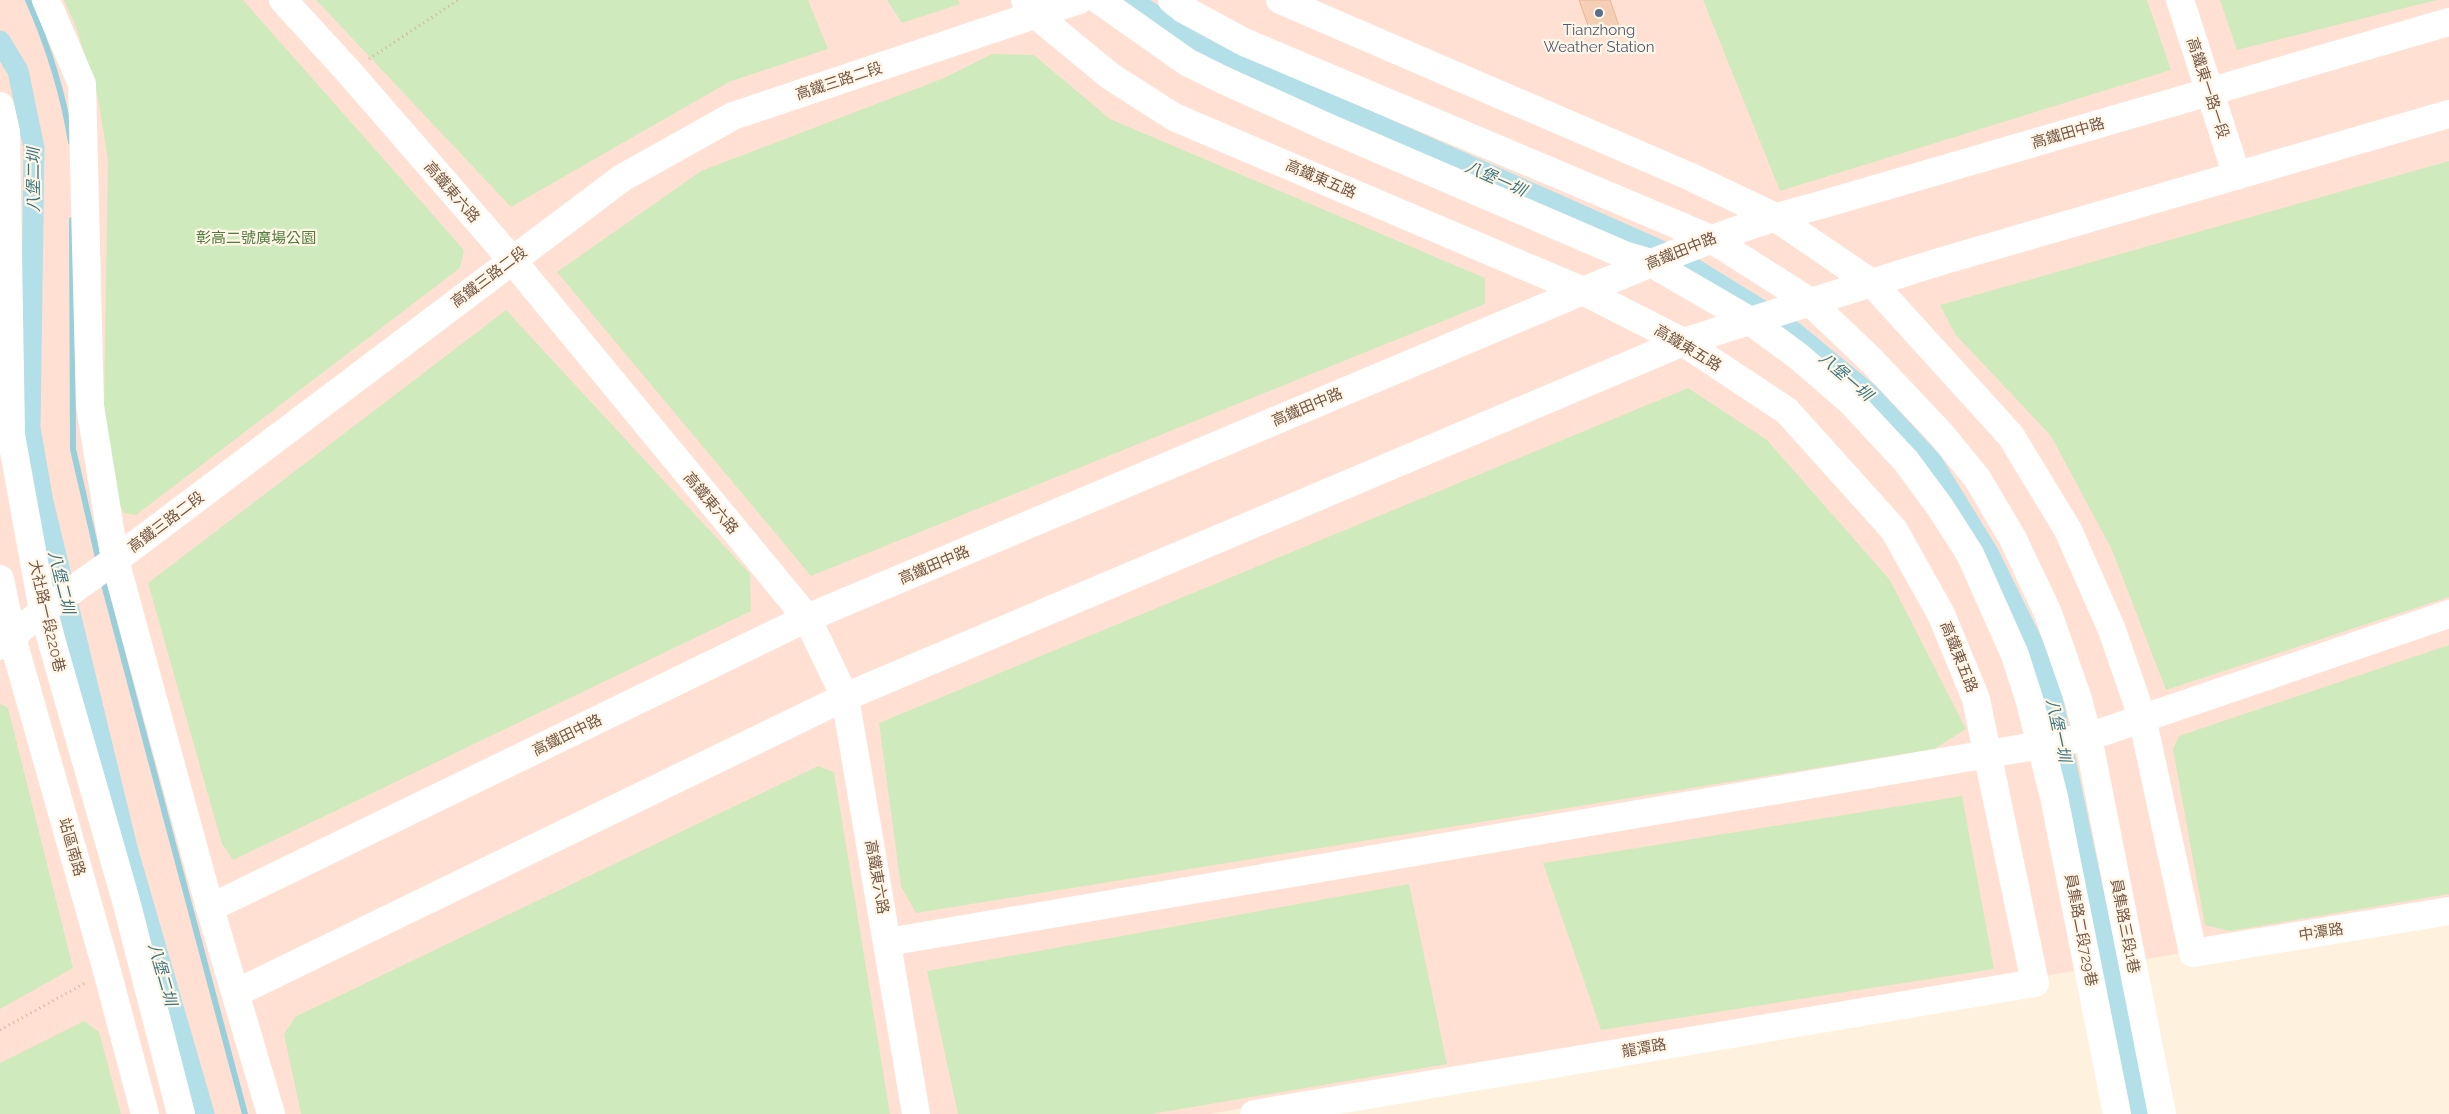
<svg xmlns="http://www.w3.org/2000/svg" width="2449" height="1114" font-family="Raleway,'Noto Sans TC',sans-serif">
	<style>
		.commercial { fill: #ffe0d2 }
		.green { fill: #cfebbd }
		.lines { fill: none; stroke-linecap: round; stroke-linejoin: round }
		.stream { stroke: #98cfda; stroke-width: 6 }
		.canal { stroke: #b3dfe8; stroke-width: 21 }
		.building { fill: #f5cfb5; stroke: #e8b594 }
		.path { stroke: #d9b299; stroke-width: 3; stroke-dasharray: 1 4; stroke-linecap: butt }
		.minor { stroke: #fff; stroke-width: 28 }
		.service-dot { fill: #5c6f8a; stroke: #fff6e7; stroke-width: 2 }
		.labels { text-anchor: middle; stroke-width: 4.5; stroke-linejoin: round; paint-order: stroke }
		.service-label { font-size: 15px; fill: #4e5e75; stroke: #fff6e7 }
		.street-label { font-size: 15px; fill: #755745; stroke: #fff6e7 }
		.park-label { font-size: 15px; fill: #4f7c3d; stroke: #fff6e7 }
		.water-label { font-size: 16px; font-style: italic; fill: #3b7783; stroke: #fff6e7 }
	</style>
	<rect width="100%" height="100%" fill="#fef2df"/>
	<!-- commercial -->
	<path class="commercial" d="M0,0H2449V909L1209,1114H0Z"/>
	<!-- green -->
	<g class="green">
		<path d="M64,0H243L464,250L460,268L136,515L124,513L113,493L104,408L108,160L98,98L76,27Z"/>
		<path d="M316,0H808L828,49L729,82L511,207Z"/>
		<path d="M887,0H958L960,4L902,23Z"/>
		<path d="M1703,0H2147L2171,70L1780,191Z"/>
		<path d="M2220,0H2437L2237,50Z"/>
		<path d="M992,54L1034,55L1110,119L1485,278V304L811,576L557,272L701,171L944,78Z"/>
		<path d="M2449,161V597L2166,690L2112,550L2051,436L1955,334L1940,305Z"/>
		<path d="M506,310L750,574L751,611L233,860L222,844L148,583Z"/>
		<path d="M1688,388L1767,440L1890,580L1966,729L1934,749L916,913L901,887L879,723Z"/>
		<path d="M2449,645V894L2230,931L2205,925L2173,749L2179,736Z"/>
		<path d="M0,704L8,708L73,968L0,1009Z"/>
		<path d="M818,766L834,772L890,1114H301L284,1034L295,1017Z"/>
		<path d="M1962,796L1994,969L1601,1030L1543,863Z"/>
		<path d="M1409,884L1447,1064L1151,1114H958L927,971Z"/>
		<path d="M84,1021L99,1032L121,1114H0V1063Z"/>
	</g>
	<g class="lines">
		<!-- stream -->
		<g class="stream">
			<path d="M28,0C48,45 63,93 71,142"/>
			<path d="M72,220L73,449L99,562"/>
			<path d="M102,577L245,1114"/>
		</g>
		<!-- canal -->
		<g class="canal">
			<path d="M1131,0L1210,51L1675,257L1784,324L1868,393L1932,462L1988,553L2036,650L2050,688L2140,1114"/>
			<path d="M0,41L18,71L34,148L30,428L43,502L127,848L204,1114"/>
		</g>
	</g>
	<!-- building -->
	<path class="building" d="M1579,0H1610L1619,26L1591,34Z"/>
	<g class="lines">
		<!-- path -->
		<g class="path">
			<path d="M369,59L458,0"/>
			<path d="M0,1030L87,982"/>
		</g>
		<!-- minor -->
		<g class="minor">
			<path d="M46,0L82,84L90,406L115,560L210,908L271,1114"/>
			<path d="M283,0L349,72L512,260L807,618L845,697L916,1114"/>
			<path d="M1025,0L1036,15L1110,76L1174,117L1583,291L1683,342L1787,411L1894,530L1941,614L1976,699L2035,983L1254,1114"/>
			<path d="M1099,0L1187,62L1221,79L1327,127L1627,256L1651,263L1749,320L1798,356L1851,402L1906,461L1940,507L1970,554L2015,655L2030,702L2054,797L2117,1114"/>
			<path d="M1172,0L1183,9L1244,42L1711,239L1809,301L1872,361L1941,434L1977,478L2013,539L2048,613L2078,699L2088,737L2162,1114"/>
			<path d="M1280,0L1691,177L1773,216L1873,284L2011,436L2068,530L2112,630L2142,717L2193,953L2449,911"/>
			<path d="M2180,0L2237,176"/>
			<path d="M0,106L6,132L11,435L43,611L126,901L181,1114"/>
			<path d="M0,579L12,637L107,971L145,1114"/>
			<path d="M0,646L43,611L115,560L622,178L733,116L1079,0"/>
			<path d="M210,908L807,618L1583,291C1660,260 1736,226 1817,206L2449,22"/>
			<path d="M888,942L2088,737L2449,614"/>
			<path d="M236,993L845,697L1683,342L1942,261L2449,114"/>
		</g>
	</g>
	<!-- markers -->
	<circle class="service-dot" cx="1599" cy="13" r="5"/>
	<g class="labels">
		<!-- service labels -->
		<g class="service-label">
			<text x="1599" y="35">Tianzhong<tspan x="1599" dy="17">Weather Station</tspan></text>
		</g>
		<!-- street labels -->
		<g class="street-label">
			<text transform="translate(839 81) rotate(-18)" y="5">高鐵三路二段</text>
			<text transform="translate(2208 88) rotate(72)" y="5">高鐵東一路一段</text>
			<text transform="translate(2068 133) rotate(-16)" y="5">高鐵田中路</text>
			<text transform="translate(1321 179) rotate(23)" y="5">高鐵東五路</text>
			<text transform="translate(452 192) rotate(49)" y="5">高鐵東六路</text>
			<text transform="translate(1681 251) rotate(-22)" y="5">高鐵田中路</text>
			<text transform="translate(489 277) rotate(-37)" y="5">高鐵三路二段</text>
			<text transform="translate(1688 348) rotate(31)" y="5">高鐵東五路</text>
			<text transform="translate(1307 407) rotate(-23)" y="5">高鐵田中路</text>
			<text transform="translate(711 503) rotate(50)" y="5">高鐵東六路</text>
			<text transform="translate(166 522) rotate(-37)" y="5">高鐵三路二段</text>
			<text transform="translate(934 565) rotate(-23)" y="5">高鐵田中路</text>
			<text transform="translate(47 616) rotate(77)" y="5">大社路一段220巷</text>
			<text transform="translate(1959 657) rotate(68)" y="5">高鐵東五路</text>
			<text transform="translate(567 735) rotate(-26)" y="5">高鐵田中路</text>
			<text transform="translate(72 847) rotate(74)" y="5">站區南路</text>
			<text transform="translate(877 877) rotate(80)" y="5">高鐵東六路</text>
			<text transform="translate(2125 926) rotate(79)" y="5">員集路三段1巷</text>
			<text transform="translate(2081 930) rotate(79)" y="5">員集路二段729巷</text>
			<text transform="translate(2321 932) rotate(-9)" y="5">中潭路</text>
			<text transform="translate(1644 1048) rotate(-10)" y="5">龍潭路</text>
		</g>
		<!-- park labels -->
		<g class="park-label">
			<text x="256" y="243">彰高二號廣場公園</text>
		</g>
		<!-- water labels -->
		<g class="water-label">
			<text transform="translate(1496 178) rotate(24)" y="6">八堡一圳</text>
			<text transform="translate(33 180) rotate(-90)" y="6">八堡二圳</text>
			<text transform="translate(1846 376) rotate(41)" y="6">八堡一圳</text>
			<text transform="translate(62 582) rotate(76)" y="6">八堡二圳</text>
			<text transform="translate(2059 730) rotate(78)" y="6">八堡一圳</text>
			<text transform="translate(163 974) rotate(74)" y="6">八堡二圳</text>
		</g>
	</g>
</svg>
